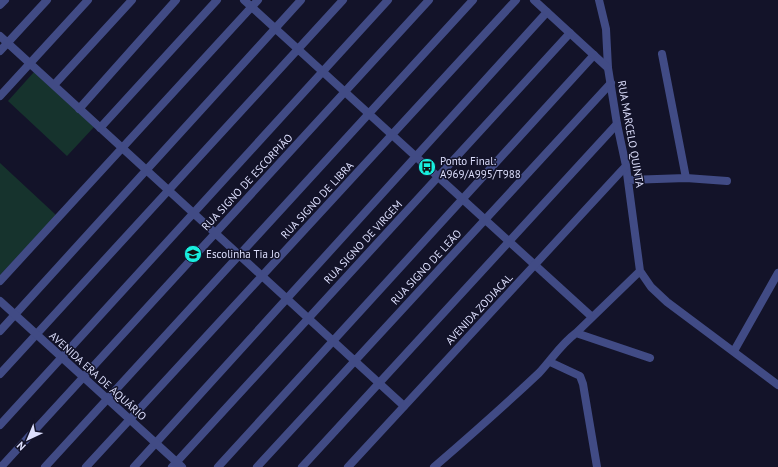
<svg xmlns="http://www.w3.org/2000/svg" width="778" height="467" viewBox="0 0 778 467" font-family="'PT Sans',sans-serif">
<rect width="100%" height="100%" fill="#131329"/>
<path fill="#16332d" d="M34 72 94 127 67 156 8 101Z
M0 163 56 215 0 275Z"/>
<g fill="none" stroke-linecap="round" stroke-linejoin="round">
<path stroke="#414b85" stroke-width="8" d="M244 0 592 317
M599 0 606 29 608 68
M0 5 5 0
M0 36 404 406
M0 51 47 0
M54 85 132 0
M0 96 88 0
M79 109 176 0
M100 128 217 0
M626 166 640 271 651 287 667 302 778 385
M686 178 727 181
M628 180 686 178 662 54
M0 281 258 0
M0 331 301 0
M576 333 650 358
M734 351 778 273
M550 362 580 376 583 384 597 467
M0 374 343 0
M0 425 388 0
M1 467 429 0
M45 467 473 0
M86 467 516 0
M134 467 547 12
M172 467 570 33
M218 467 594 55
M257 467 611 83
M302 467 617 124
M434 467C470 436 505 405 539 373 552 359 561 344 576 333L640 271"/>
<path stroke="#414b85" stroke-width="8" d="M0 301 182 467
M348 467 626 166 617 124 608 68 534 0"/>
</g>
<defs>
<symbol id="bus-disc" viewBox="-11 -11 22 22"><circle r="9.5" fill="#18eede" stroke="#131329"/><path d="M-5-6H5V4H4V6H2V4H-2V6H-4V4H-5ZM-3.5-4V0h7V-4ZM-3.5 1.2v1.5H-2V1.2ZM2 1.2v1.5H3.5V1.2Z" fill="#111"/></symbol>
<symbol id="school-disc" viewBox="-11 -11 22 22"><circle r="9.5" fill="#18eede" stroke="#131329"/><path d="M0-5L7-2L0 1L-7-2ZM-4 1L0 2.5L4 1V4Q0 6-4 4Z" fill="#111"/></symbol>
</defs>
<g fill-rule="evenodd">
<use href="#bus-disc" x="417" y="157" width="20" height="20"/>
<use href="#school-disc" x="183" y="244" width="20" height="20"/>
</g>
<g text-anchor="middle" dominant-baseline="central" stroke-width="3" stroke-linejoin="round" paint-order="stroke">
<g font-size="11" fill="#dddffd" stroke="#131329">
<text transform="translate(631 134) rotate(80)">RUA MARCELO QUINTA</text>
<text transform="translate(247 182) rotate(-47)">RUA SIGNO DE ESCORPIÃO</text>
<text transform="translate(317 200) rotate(-47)">RUA SIGNO DE LIBRA</text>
<text transform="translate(363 242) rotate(-47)">RUA SIGNO DE VIRGEM</text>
<text transform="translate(426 267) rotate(-47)">RUA SIGNO DE LEÃO</text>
<text transform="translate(479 309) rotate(-47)">AVENIDA ZODIACAL</text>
<text transform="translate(98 376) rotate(42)">AVENIDA ERA DE AQUÁRIO</text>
</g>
<g font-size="11" fill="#dddffd" stroke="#131329" text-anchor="start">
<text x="440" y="161">Ponto Final:<tspan x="440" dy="13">A969/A995/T988</tspan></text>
<text x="206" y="254">Escolinha Tia Jo</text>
</g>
</g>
<g transform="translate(28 439) rotate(224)" stroke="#131329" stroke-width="3" paint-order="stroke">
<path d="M0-3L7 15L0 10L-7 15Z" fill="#dddffd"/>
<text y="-6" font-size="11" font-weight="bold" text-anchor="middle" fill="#dddffd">N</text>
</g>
</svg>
